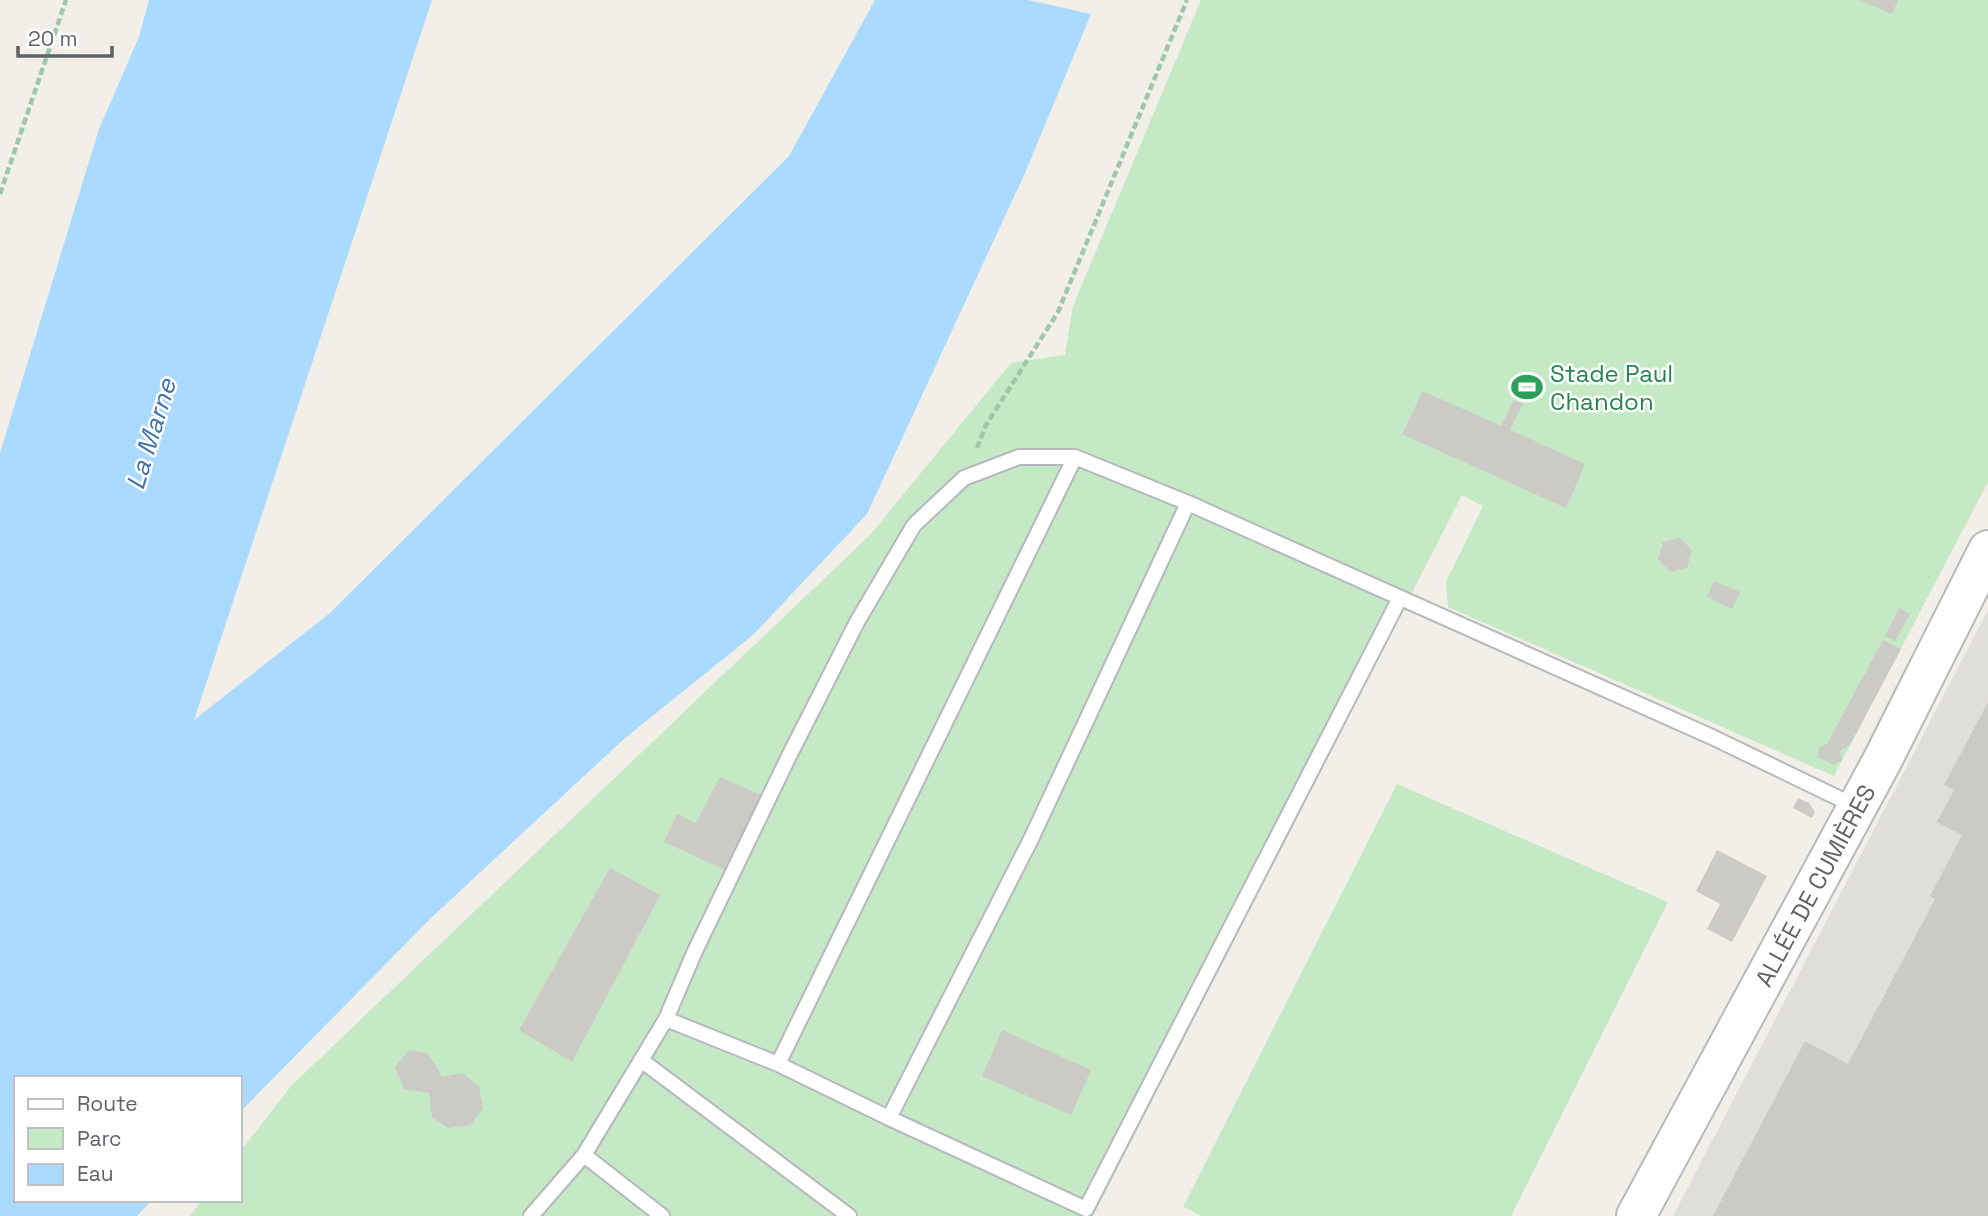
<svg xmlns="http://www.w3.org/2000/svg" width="1988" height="1216" viewBox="0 0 1988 1216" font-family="'Space Grotesk',sans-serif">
<rect width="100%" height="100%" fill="#f1efe8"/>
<path fill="#e0deda" d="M1988 610V1216H1673Z"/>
<path fill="#c5e8c5" d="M1201 0H1988V482L1834 776 1448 607 1446 582 1483 506 1462 495 1093 1216H190L202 1200H240V1152L291 1086 870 535 1011 363 1065 355 1073 306Z
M1397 784 1668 902 1511 1216H1202L1183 1207Z"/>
<path fill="#aadaff" d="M149 0H432L194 720 330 613 789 156 875 0H1028L1091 14 1025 173 867 514 753 635 624 739 431 918 240 1112V1078H16V1200H152L137 1216H0V453L99 129 139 37Z"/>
<path fill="#cccac5" d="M1860 0H1898L1892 14Z
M1423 391 1501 426 1514 400 1523 404 1510 430 1585 464 1566 508 1402 434Z
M1680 538 1692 550 1687 568 1670 572 1658 559 1663 542Z
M1714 581 1740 592 1732 609 1707 597Z
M1899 608 1910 614 1895 641 1885 636Z
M1883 640 1901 649 1850 745 1840 751 1842 760 1834 765 1818 757 1819 747 1827 744Z
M1988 702V1216H1713L1805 1041 1848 1064 1935 899 1930 896 1962 835 1937 822 1954 790 1944 785Z
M720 777 761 795 725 870 664 842 677 814 696 823Z
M1798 798 1809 803 1815 812 1812 818 1793 808Z
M1717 850 1767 876 1732 942 1707 929 1720 904 1696 891Z
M610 868 660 895 572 1062 519 1030Z
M1002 1030 1091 1070 1071 1115 982 1076Z
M409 1050 428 1053 442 1077 462 1073 479 1086 483 1109 470 1125 448 1128 432 1117 429 1093 404 1089 395 1067Z"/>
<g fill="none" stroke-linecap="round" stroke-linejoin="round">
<defs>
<path id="lane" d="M1188 503 1031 839 889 1118 1086 1209 1400 598
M666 1019 778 1064 1075 457
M641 1060 849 1216
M778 1064 889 1118
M584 1155 662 1216
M531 1216 584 1155 666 1019 695 951 789 756 857 622 914 525 964 478 1019 457H1075L1188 503 1712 737 1857 807"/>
<g id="secondary">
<path id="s1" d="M1636 1216 1882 761 1988 550"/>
</g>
</defs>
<use href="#lane" stroke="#b5b8bc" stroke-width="18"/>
<use href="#secondary" stroke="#b6babf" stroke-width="42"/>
<path stroke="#9cc7a9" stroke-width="4.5" stroke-dasharray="7 3.5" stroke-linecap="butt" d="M0 194 66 0
M977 448 986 425 1058 312 1187 0"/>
<use href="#lane" stroke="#fff" stroke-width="14"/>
<use href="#secondary" stroke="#fff" stroke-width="38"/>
</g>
<defs>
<symbol id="stadium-bare" viewBox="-9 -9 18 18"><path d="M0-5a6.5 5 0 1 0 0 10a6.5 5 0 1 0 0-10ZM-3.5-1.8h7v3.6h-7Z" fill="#2e9e5b" stroke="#fff" stroke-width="2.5" paint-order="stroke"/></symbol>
</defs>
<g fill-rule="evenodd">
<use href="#stadium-bare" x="1505" y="365" width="44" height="44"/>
</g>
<g text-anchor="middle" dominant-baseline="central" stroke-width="5" stroke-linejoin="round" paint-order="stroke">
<g font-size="24" fill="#27864d" stroke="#fff" text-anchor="start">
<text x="1550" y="373">Stade Paul<tspan x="1550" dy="28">Chandon</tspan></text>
</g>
<g font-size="24" fill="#5f6368" stroke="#fff">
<text stroke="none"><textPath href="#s1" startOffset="376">ALLÉE DE CUMIÈRES</textPath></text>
</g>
<g font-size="26" font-style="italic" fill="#4174aa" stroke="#fff">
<text transform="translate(151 434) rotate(-73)">La Marne</text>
</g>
</g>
<rect x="14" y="1076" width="228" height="126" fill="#ffffff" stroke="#bfc1c3" stroke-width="2"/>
<rect x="28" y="1099" width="35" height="10" fill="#ffffff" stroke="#bfc1c3" stroke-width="2"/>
<text x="77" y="1111" font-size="21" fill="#5f6368">Route</text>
<rect x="28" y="1128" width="35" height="21" fill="#c5e8c5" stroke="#bfc1c3" stroke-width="2"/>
<text x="77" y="1146" font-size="21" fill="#5f6368">Parc</text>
<rect x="28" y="1164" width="35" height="21" fill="#aadaff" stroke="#bfc1c3" stroke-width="2"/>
<text x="77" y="1181" font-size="21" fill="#5f6368">Eau</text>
<path d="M18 46v10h94v-10" fill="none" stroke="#5f6368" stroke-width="3.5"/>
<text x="28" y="46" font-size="21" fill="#5f6368" stroke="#ffffff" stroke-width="5" paint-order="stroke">20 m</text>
</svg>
